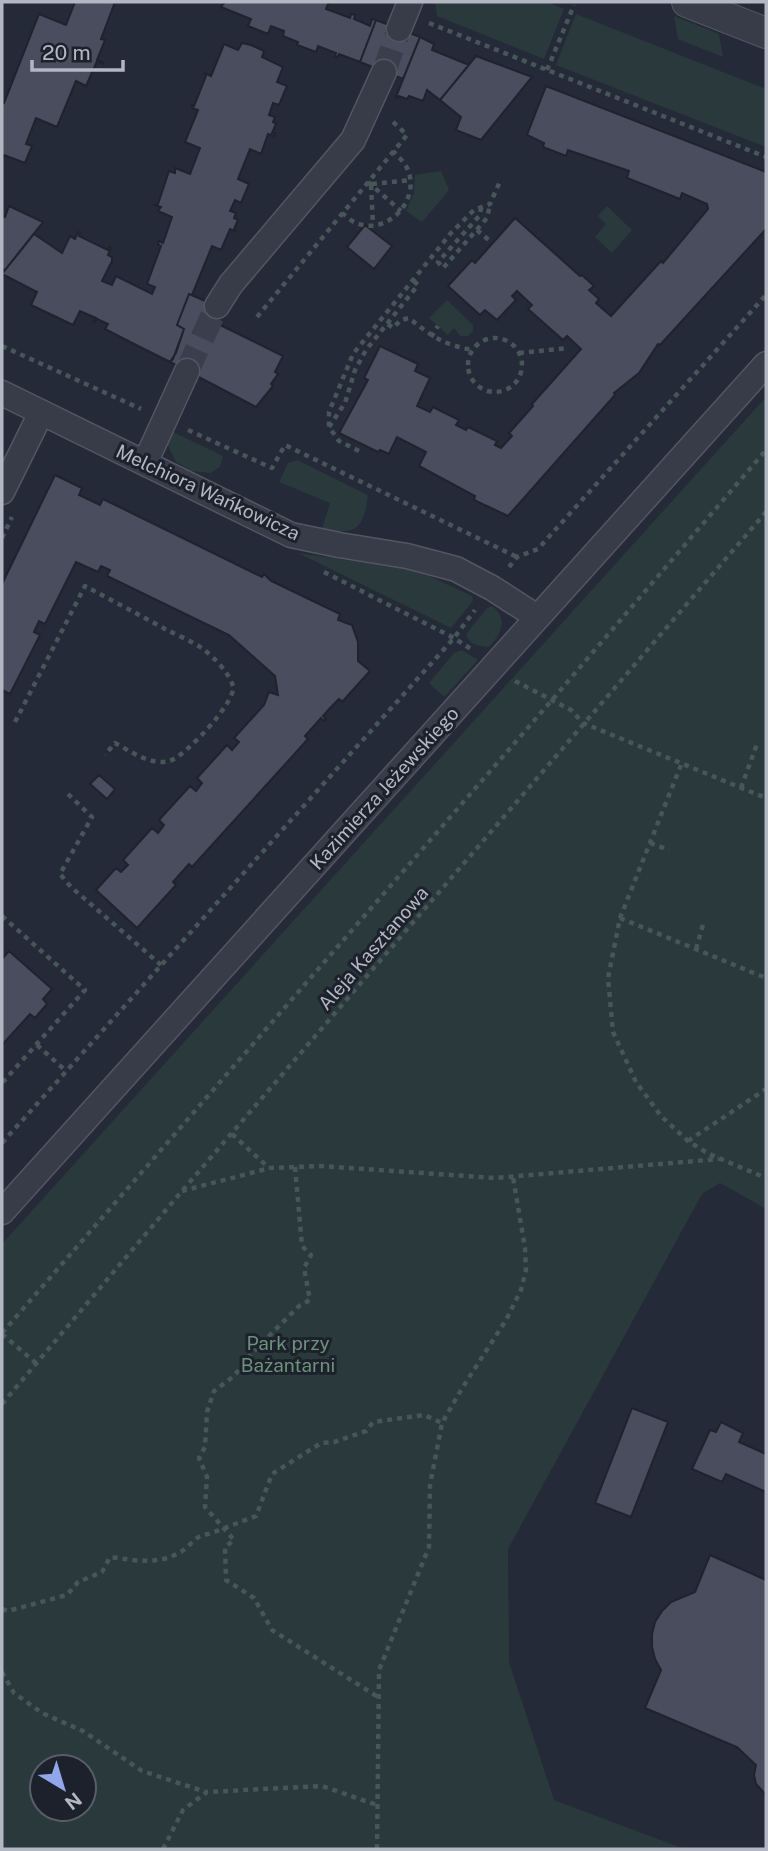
<svg xmlns="http://www.w3.org/2000/svg" width="768" height="1851" viewBox="0 0 768 1851" font-family="'Public Sans',sans-serif">
<rect width="100%" height="100%" fill="#242a37"/>
<path fill="#2a393c" fill-rule="evenodd" d="M435 2H547L564 9 544 59 437 16Z
M576 14 766 89V147L556 65Z
M674 16 719 34 723 57 678 39Z
M441 171 449 190 422 222 406 211 414 193 415 175Z
M607 206 632 230 612 253 595 237 606 224 598 216Z
M447 300 473 325V331L468 336H460L454 328 448 335 429 318Z
M766 397V1209L720 1183 702 1194 508 1549 509 1662 554 1800 682 1848 697 1849H2V1244ZM42 1767H84V1809H42Z
M171 431 223 456 220 467 210 473 192 471 176 462 167 444Z
M297 460 368 495C363 530 357 535 322 529L330 503 279 482 288 463Z
M298 553 402 568 429 576 472 596 473 601 451 628Z
M492 606C509 619 501 634 489 647 478 646 469 645 466 634L487 608Z
M462 650 478 660 446 695 443 696 429 683 454 653Z"/>
<path fill="#494d5d" stroke="#1f232e" stroke-width="2" d="M75 2H115L101 39 105 40 97 60 103 62V64L97 61 86 86 76 81 57 127 36 118 26 144 32 146 25 163 4 155 2 160V102L4 103 39 14 66 25Z
M225 2H329L326 9 350 18 351 14 355 15 354 19 370 26 372 19 376 20 360 62 339 54 338 57 335 56 336 53 318 46 316 52 297 45 298 42 283 36 284 31 271 26 268 34 248 26 251 19 221 7Z
M376 20 420 37 403 79 360 62Z
M420 37 434 44 432 50 469 65 440 100 427 90 423 101 409 96 407 99 399 96 398 98 396 97Z
M242 43 251 45 264 51 262 57 283 67 277 82 287 86 279 105 273 103 269 115 275 117 273 122 276 124 272 133H275L274 136 268 134 261 154 250 149 238 179 249 184 241 203 235 200 230 211 236 213 234 218 238 220 234 229 237 232 230 229 221 250 212 246 192 295 189 294 177 325 184 329 173 359 170 362 132 343 105 329 108 324 97 319 93 323 96 318 80 311 73 325 31 305 37 292 2 274 34 234 62 253 70 236 75 239 78 232 80 233 79 236 108 250 109 247 111 248 108 255 112 257V261L102 281 112 285 116 276 152 294 155 287 147 284 161 246 158 244 159 241 163 243 172 217 158 211 161 207 155 205 158 204 169 171 175 173V168L190 174 200 148 185 142 198 110 192 108V105L194 106 206 76 205 73 211 76 224 44 238 50Z
M476 56 532 77 481 140 456 130 461 117 440 100Z
M546 86 766 172V229L660 345 658 344 639 373 614 393 615 395 508 516 474 500 475 496 419 466 426 452 397 437 389 454 380 450 378 452 339 433 368 380 364 378 380 346 418 364 415 371 430 378 417 406 430 412 433 407 459 420 456 425 466 430 468 427 497 441 495 445 501 448 512 436 509 433 533 406 532 404 581 349 567 336 563 340 528 309 532 305 517 291 512 296 516 300 497 320 485 310 480 315 448 286 472 260 475 263 515 218 580 276 582 275 594 286 589 290 599 299 596 303 611 316 661 261 663 263 708 209 707 204 682 193 680 199 627 178 629 171 568 150 566 156 543 147 544 143 527 135Z
M9 206 43 222 5 270 2 269V216L5 217Z
M365 225 392 246 374 269 347 247Z
M189 294 224 309 216 323 283 356 275 372 278 374 271 384 273 386 256 407 170 362 176 353 184 329 177 325Z
M55 475 82 488 79 495 100 505 103 499 262 577 264 574 271 581 340 614 338 620 352 625 358 642V661L370 671 342 702 339 699 331 707 323 716 326 719 324 721 321 718 305 736 308 739 192 867 189 864 173 882 176 885 137 928 96 890 116 868 121 872 128 865 123 860 152 828 158 833 164 825 159 820 190 786 196 791 202 783 197 778 227 745 232 750 239 742 234 738 264 705 269 692 278 695 275 676 229 635 107 576 110 570 101 566 98 572 76 562 45 624 39 621 34 632 40 635 10 694 2 690V584Z
M99 775 115 789 107 799 90 784Z
M9 951 52 989 43 999 47 1004 35 1018 30 1014 2 1045V959Z
M632 1408 668 1422 631 1517 595 1503Z
M721 1422 743 1433 739 1442 766 1454V1492L726 1474 722 1482 692 1469 710 1430 716 1432Z
M710 1555 766 1580V1795L756 1784 754 1775 756 1765 737 1747 645 1708 661 1670 655 1659 652 1647V1634L655 1622 662 1611 671 1602 695 1592Z"/>
<g fill="none" stroke-linecap="round" stroke-linejoin="round">
<path stroke="#393f4c" stroke-width="24" stroke-dasharray="24 12" stroke-linecap="butt" d="M384 72 399 29
M187 371 217 306"/>
<defs>
<path id="minor" d="M399 29 410 2
M217 306 231 284 353 140 384 72
M2 393 291 535 339 545 407 556 456 569 492 588 537 617
M145 463 187 371
M2 492 41 413
M2 1212 766 364"/>
<path id="tertiary" d="M687 2 766 33"/>
</defs>
<use href="#minor" stroke="#535762" stroke-width="27"/>
<use href="#tertiary" stroke="#535762" stroke-width="32"/>
<path stroke="#485559" stroke-width="4.5" stroke-dasharray="5 5" stroke-linecap="butt" d="M429 23 766 157
M547 70 574 5
M368 182 401 211
M372 184 411 180
M371 185 373 225
M481 207 480 215 438 262 443 268 487 218 490 205
M342 213C346 216 351 221 356 223 388 236 422 199 407 168 404 162 398 156 393 151
M477 230 492 243
M257 317 407 135 390 119
M388 324 393 328 401 320 409 318C431 336 444 345 473 350
M431 337 438 326
M468 365a27 27 0 1 1 54 0a27 27 0 1 1-54 0Z
M2 346 141 409
M519 353 568 348
M329 427 345 403 355 370 366 350 418 285 414 281
M188 430 272 468 285 445 517 557
M359 451 339 441 329 427V412L353 354 451 233 474 210 490 204 501 179
M2 538 12 517
M509 567 517 557 538 549 766 295
M324 572 454 638 474 651
M515 681 571 710 583 723 766 798
M15 722 85 586C111 600 138 614 165 629 177 635 192 641 203 649 214 657 229 673 233 686 237 701 184 758 169 761 151 766 130 751 115 743L105 755
M681 765 620 918 608 978 613 1032 636 1082 661 1116 688 1141 709 1154 766 1178
M741 788 757 744
M68 794 92 817 60 874 71 887 161 965
M650 843 669 850
M2 916 85 990 2 1083
M620 918 766 978
M696 949 704 921
M37 1045 66 1071
M232 1134 269 1168
M688 1141 766 1089
M2 1143 454 638 475 610
M295 1167 302 1246 311 1255 304 1268 310 1300 299 1306 254 1351 234 1376 214 1391 207 1412 205 1447 199 1458 207 1477 205 1507 234 1540 225 1547 226 1580 254 1598 272 1630 378 1697
M182 1191 270 1168 320 1166 495 1178 719 1159
M2 1333 552 700 766 450
M2 1334 37 1364
M2 1404 182 1191 766 512
M2 1609 8 1611 67 1595 78 1582 102 1572 110 1557C134 1560 155 1565 177 1554 189 1549 195 1534 209 1534L256 1516 272 1474 321 1443 334 1442 366 1431 373 1422 424 1415 442 1423
M2 1672 14 1693 42 1713 83 1731 142 1771 206 1792
M163 1849 183 1810 207 1792 322 1786 377 1805
M377 1849 379 1670 429 1547 430 1485 442 1423 461 1390 506 1320 521 1290 526 1270 525 1248 513 1177"/>
<use href="#minor" stroke="#383c48" stroke-width="24"/>
<use href="#tertiary" stroke="#383c48" stroke-width="30"/>
</g>
<g text-anchor="middle" dominant-baseline="central" stroke-width="6" stroke-linejoin="round" paint-order="stroke">
<g font-size="19" fill="#b3b7c4" stroke="#1d212c">
<text transform="translate(208 492) rotate(25)">Melchiora Wańkowicza</text>
<text transform="translate(384 788) rotate(-48)">Kazimierza Jeżewskiego</text>
<text transform="translate(373 948) rotate(-49)">Aleja Kasztanowa</text>
</g>
<g font-size="19" fill="#6d927a" stroke="#1d212c">
<text x="288" y="1343">Park przy<tspan x="288" dy="22">Bażantarni</tspan></text>
</g>
</g>
<rect width="768" height="1851" fill="none" stroke="#b3b7c4" stroke-width="7"/>
<g transform="translate(63 1788) rotate(142)"><circle r="33" fill="#1d212c" stroke="#595d69" stroke-width="2"/>
<path d="M0-5L12 26L0 18L-12 26Z" fill="#91a7ea"/>
<text y="-10" font-size="19" font-weight="bold" text-anchor="middle" fill="#b3b7c4">N</text>
</g>
<path d="M32 60v10h91v-10" fill="none" stroke="#b3b7c4" stroke-width="3.5"/>
<text x="42" y="60" font-size="21" fill="#b3b7c4" stroke="#1d212c" stroke-width="5" paint-order="stroke">20 m</text>
</svg>
